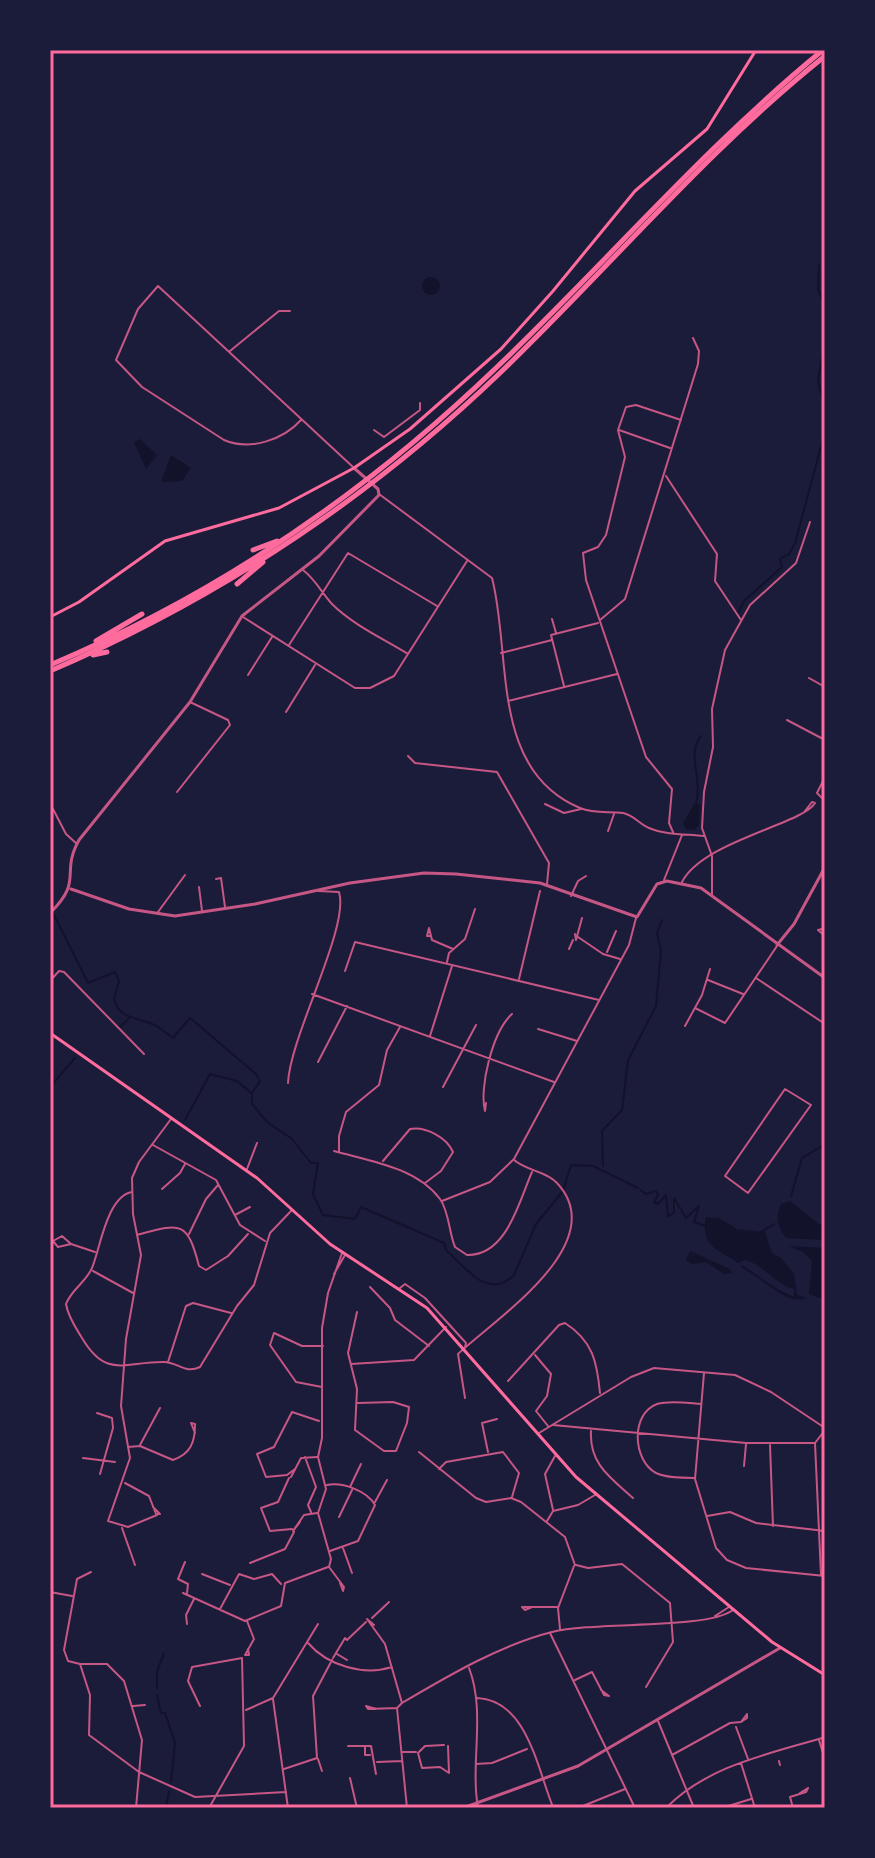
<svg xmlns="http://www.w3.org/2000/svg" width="875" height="1858" viewBox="0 0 875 1858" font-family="'Varela Round',sans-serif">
<rect width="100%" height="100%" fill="#1b1b3a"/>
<path fill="#12122b" d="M422 286a9 9 0 1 1 18 0a9 9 0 1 1-18 0Z
M140 439 157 455 146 469 134 442Z
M171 455 191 468 182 481 161 482Z
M695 803 700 805 699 825 694 830H687L683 823Z
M790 1201 819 1224 825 1225V1240L786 1238C778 1227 775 1217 781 1204Z
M706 1217 719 1218 737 1229 765 1232 772 1253 782 1259 794 1274 797 1295 807 1298C797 1302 782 1298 779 1290L794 1297V1289C774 1284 763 1264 745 1260L738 1263C718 1249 700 1247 706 1217Z
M789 1246 825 1248V1300L809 1294 812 1261 803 1252Z
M690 1251 730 1269 732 1273 724 1274 706 1262 692 1264 686 1260Z"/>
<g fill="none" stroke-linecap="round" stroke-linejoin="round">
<path stroke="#12122b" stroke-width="2" d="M819 265 818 289 825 306
M825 339 818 381 825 408
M738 613 744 601 782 567 780 559 789 554 795 543 825 432
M696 802C703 780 686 754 701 736
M54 915 88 983 115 972 119 981 114 999C120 1022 141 1016 158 1027 163 1030 168 1035 173 1038L190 1018 256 1074 260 1081 252 1093V1104L267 1122 292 1139 311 1163H318L313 1194 323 1215 355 1219 361 1207 444 1243 446 1250C465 1267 488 1301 514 1275L536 1224 563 1191 571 1165 593 1166 638 1188
M120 1027 130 1017
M50 1087 75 1058
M185 1120 210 1074 237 1081 251 1093
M603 1166 602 1131 622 1110 628 1060 656 1006 661 951 657 933 662 920
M641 1190 646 1194 656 1191 658 1195 654 1202 658 1204 666 1195 668 1217 674 1212V1198L686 1218 699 1206 694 1222 706 1226
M791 1196 802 1158 825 1144
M761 1232 774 1224
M742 1266 780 1292
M157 1688V1672L164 1653
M157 1695 161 1713H165L175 1743 171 1782
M166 1808 169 1791"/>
<path stroke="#c65784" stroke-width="2" d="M230 351 279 311H290
M301 420C283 440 250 451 224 440L142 387 116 360 138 309 158 286 353 467
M374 430 384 437 420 410V403
M619 430 670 448
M666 476 717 554 715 581 741 620
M379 494 492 578C512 654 489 770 580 808 595 814 608 811 623 813 634 815 639 824 649 828 665 835 686 834 704 836
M303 570C316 580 321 592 332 604 353 625 384 639 408 654
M243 617 355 688H370L394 676 467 561
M552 619 556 633
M600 620 625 599 698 364 699 351 693 338
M289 645 348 553 437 606
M501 653 552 640
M248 675 272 637
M809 678 825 687
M564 686 551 635 598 623
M508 701 617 674
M286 712 315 665
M787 720 825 740
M408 756 415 763 497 772 549 863 547 884
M825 777 817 793 825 801
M177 792 230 725 228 720 190 702
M545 804 564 813 581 809
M53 809 66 834 77 844
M608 831 614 814
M673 832 669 823 672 789 646 757 586 580 583 553 598 547 606 535 625 457 618 430 626 407 636 405 681 420
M216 879 221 878 225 907
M664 880 682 835
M682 882C703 841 803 824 815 803L812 802 805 811
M199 887 202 911
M712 895V856L702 828 704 792 713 747 712 709 725 650 750 605 796 563 810 522
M571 896 578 881 586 876
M158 912 185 875
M575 934 576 940 582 918
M825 934 822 929 818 930 825 936
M430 936H427L429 928 432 940 453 949
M578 937 603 954 620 959
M569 949 573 940
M607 952 616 931
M447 962 449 953 465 939 475 909
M345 971 355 942 599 1000
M756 978 825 1024
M519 979 540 891
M708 980 743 994
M50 981 59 971 64 972 144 1054
M312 994 554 1082
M695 1008 725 1023 777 946
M685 1026 702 995 710 969
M538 1029 577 1041
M430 1036 452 966
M318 1062 347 1006
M288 1083C290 1036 350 927 339 892L318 891
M443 1087 476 1025
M785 1089 811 1105 748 1193 725 1176Z
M486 1103 485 1111C479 1089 492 1032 512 1014
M153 1145 216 1180 240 1225 265 1241
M334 1151C369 1161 416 1167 440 1199 449 1211 449 1233 455 1247L467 1255C507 1256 519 1201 532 1172
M339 1152V1136L346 1112 379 1085 387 1050 400 1027
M383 1161 410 1129C426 1126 447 1138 453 1152L441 1171 425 1183
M247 1169 257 1143
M162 1189 180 1173 185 1164
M132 1192C107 1196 100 1249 92 1268 86 1282 71 1290 66 1304 68 1317 76 1328 82 1338 107 1380 125 1361 165 1362 179 1363 185 1374 200 1367L237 1306 254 1285 270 1233 291 1211
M442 1201 490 1182 514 1159 629 945 636 918
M235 1215 250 1207
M189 1234 206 1199 218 1185
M137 1235C181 1223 187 1220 199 1266L206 1270 228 1256 248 1234
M71 1244 58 1247 53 1241 62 1236 71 1244 95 1252
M93 1271 133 1293
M334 1274 345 1255
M370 1287 390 1308 395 1320 429 1346
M400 1288 405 1284 425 1298 466 1343 465 1347
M357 1312 348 1353 357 1389 355 1430 384 1451H396L407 1423 409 1407 393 1402 358 1403
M535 1355 551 1374 547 1396 536 1411 548 1426
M168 1362 186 1306 193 1303 231 1313
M351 1364 414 1360 446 1327
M704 1373 695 1479 716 1548 727 1560 746 1568 825 1576
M508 1381 559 1325 565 1323C593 1341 597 1362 600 1393
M322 1387 296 1382 270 1345 274 1333 302 1346H323
M465 1398 458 1354C495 1319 613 1243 557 1183 546 1171 527 1171 514 1160
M97 1413 112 1418 113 1428 100 1474
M553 1425 746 1443H815
M591 1431C589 1464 611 1478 633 1498
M539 1433 631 1377 654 1368 735 1375 771 1392 825 1428
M140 1445 160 1408
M770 1445 773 1526
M128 1447 140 1446 173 1460C190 1454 195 1443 195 1425V1424L191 1423 195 1433
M419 1452 476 1498 486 1502 511 1498 521 1502 565 1537 575 1565
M488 1452 482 1423 497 1419
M305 1457 316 1487 308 1505 311 1512
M83 1458 115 1462
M744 1466 746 1444
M439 1469 446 1462 503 1452 519 1473 512 1497
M287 1475 266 1477 257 1454 274 1447 292 1412 319 1421
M287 1475 295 1469
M291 1477 301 1458 317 1457
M289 1478 278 1502 261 1508 270 1531 292 1529
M694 1478C682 1478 667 1478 656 1473 633 1461 630 1414 657 1404 670 1400 688 1403 701 1404
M125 1483 149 1496 156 1514H160L153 1507
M327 1485C343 1482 367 1491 375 1505L358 1541 330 1551
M350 1487 361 1464
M375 1502 387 1480
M553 1510 545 1474 555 1456
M157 1515 128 1527 108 1521 130 1458 121 1406 126 1339 141 1255 133 1214 132 1178 139 1162 171 1119
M707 1516 730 1512 756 1523 825 1531
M339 1517 352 1490
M547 1521 553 1511 578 1505 595 1495
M300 1522 293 1531 304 1515 317 1513
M122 1528 135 1565
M343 1548 352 1573
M185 1562 178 1579 188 1584 187 1593
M250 1563 285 1549 294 1532
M576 1565 588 1568 622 1564 670 1603 673 1642 646 1687
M91 1572 77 1579 64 1650 68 1661 80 1664 90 1695 89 1735 139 1772 195 1797 286 1792
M202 1574 230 1585
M821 1575 815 1443 825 1430
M340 1583 343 1591 344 1587 329 1567 331 1559 318 1513 326 1489 318 1457 322 1438V1328L328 1293 342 1253
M50 1592 72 1596
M190 1596 183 1593 245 1621 281 1606 285 1583 328 1567
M532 1607H522L525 1610 532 1607H557
M220 1609 239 1574 254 1579 272 1574 281 1584
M715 1616 729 1607
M372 1618 389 1602
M247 1621 254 1639 245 1655H249L248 1649
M187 1624 186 1615 194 1599
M374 1625 367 1619 385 1644 402 1703 397 1708 407 1808
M560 1629 558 1608 574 1566
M550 1633 635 1808
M308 1643C328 1666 364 1676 392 1667
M337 1654 347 1660
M333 1658 345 1638 347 1640 366 1622
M81 1664H107L124 1681 142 1740 136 1808
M469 1668C486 1712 470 1762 478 1808
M575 1680 592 1672 604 1695 609 1696 601 1690
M477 1698C527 1700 537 1768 553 1807
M273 1699 288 1808
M402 1703C448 1676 500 1645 552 1632 595 1621 706 1630 733 1610
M133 1706 145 1705
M200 1706 188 1681 192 1667 242 1658 244 1746 209 1808
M376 1709 366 1706 368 1709 397 1708
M246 1710 273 1698 318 1624
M658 1721 694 1808
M736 1727 748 1759
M819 1740 825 1760
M444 1745 425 1746 418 1753 422 1768 440 1767 449 1773 448 1746
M348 1746H371L376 1774
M365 1746V1755H370
M403 1752H416
M672 1755 730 1723 741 1722 747 1714V1718L741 1722
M318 1759 322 1771
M779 1761 780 1765
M377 1762 402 1761
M741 1763 755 1808
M476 1764 492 1763 527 1749
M284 1769 317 1758 313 1696 332 1660
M350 1778 357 1808
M578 1808 625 1789
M666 1808C708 1765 770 1754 825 1737
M722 1808 751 1799
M793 1808 790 1797 806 1792 808 1788 800 1793"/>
<path stroke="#c65784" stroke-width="3" d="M71 889 129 909 175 916 255 904 350 883 424 873 456 874 540 883 637 917 657 884 667 881 701 888 825 978
M50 913C84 880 60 874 79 840L190 702 242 616 319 556 379 495 378 489 354 468
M777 945 794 924 825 867
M463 1808 578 1766 780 1648"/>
<path stroke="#ff6b9d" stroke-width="3" d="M50 617 79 602 165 541 279 508 354 468 410 429 501 349 553 291 635 191 707 129 756 50
M50 1033 257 1178 330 1244 427 1308 576 1477 772 1642 825 1675"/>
<path stroke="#ff6b9d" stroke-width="5" d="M253 550 277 541
M237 584 263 562
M96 641 142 614
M93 655 107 652
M50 665C217 595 367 492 497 367 608 261 702 149 823 50
M50 671C217 599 370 498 501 372 610 267 706 151 825 56"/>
</g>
<rect width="875" height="1858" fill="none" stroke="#1b1b3a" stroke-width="104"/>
<rect x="52" y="52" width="771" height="1754" fill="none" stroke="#ff6b9d" stroke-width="3"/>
</svg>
